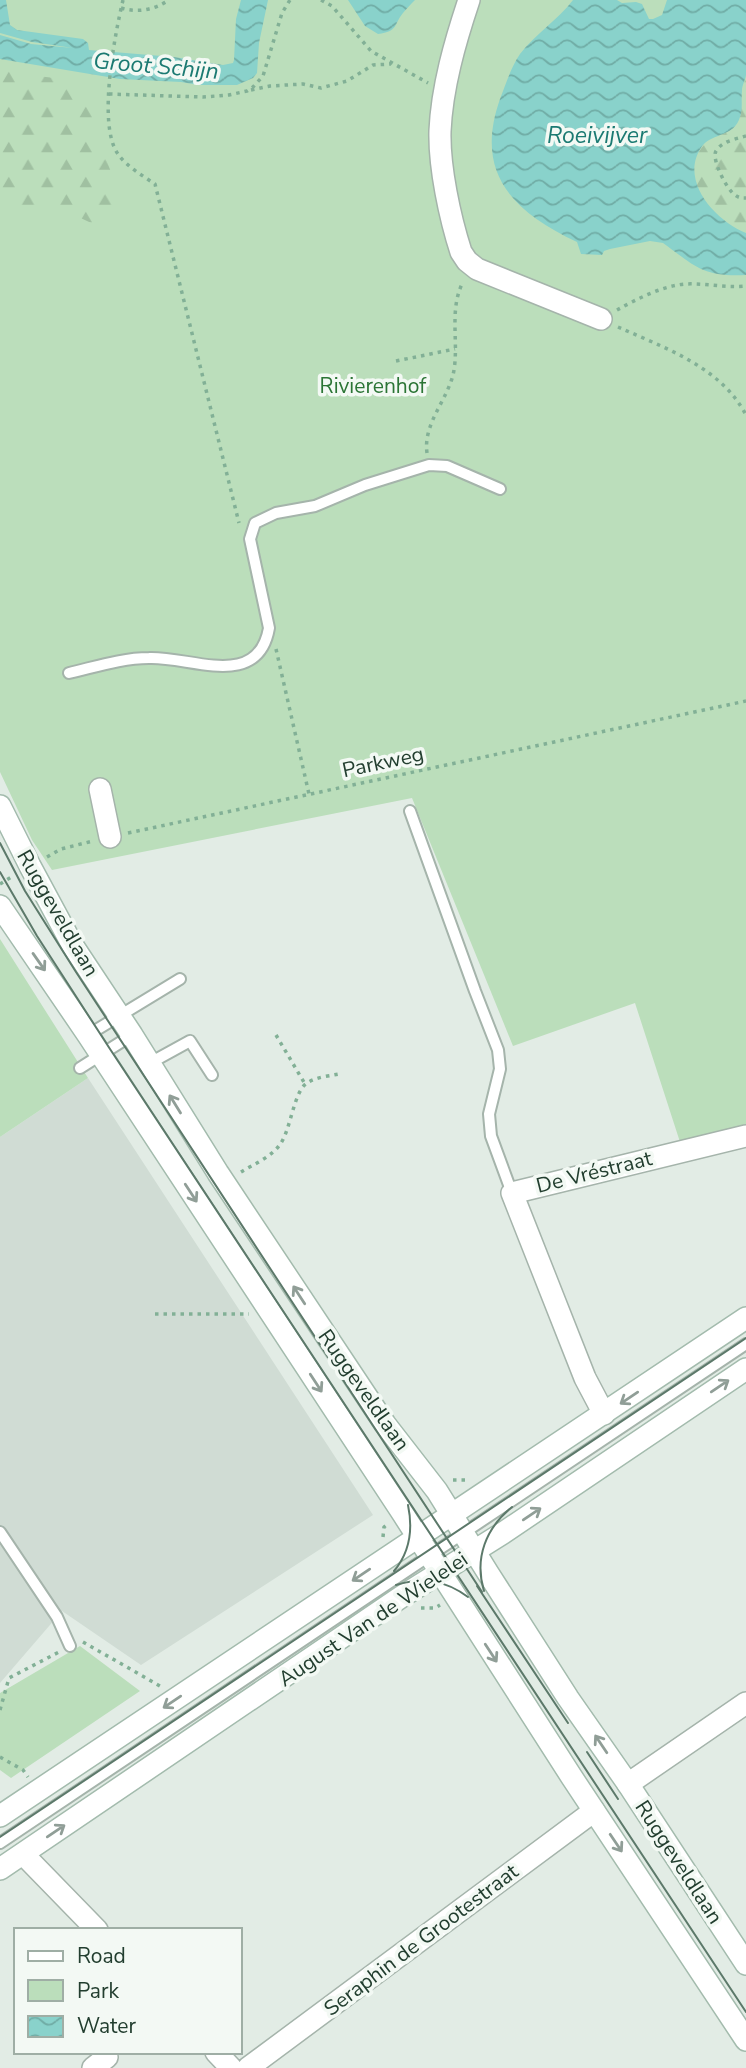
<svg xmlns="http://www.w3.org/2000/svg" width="746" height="2068" viewBox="0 0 746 2068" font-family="'Nunito Sans',sans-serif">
<defs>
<pattern id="forest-firs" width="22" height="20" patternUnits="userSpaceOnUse" patternTransform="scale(1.75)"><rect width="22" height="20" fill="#bbdebb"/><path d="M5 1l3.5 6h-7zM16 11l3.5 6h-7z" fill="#a0c0a1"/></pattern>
<pattern id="water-waves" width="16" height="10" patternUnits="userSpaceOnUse" patternTransform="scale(1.75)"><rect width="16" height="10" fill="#89d2cb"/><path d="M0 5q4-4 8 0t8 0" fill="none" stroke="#70aca5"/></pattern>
</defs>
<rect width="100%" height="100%" fill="#e2ece5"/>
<path fill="#d0dcd4" d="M88 1078 373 1515 141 1665 62 1611 0 1683V1137Z"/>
<path fill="#bbdebb" d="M0 0H746V1128L680 1142 635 1003 513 1046 412 798 52 870 32 840 0 772Z
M0 939 88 1078 0 1137Z
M80 1646 140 1691 11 1778 0 1770V1693Z"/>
<path fill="url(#forest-firs)" d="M0 69 21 74 71 80 90 95 97 135 125 209 102 228 72 214 45 207H0Z
M746 79V233C716 220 675 178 704 145 711 136 728 135 736 126 746 112 737 93 746 79Z"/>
<path fill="url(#water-waves)" d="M0 0H6L10 25 17 30 83 39 88 43 89 50 174 57 223 65 233 63 234 60 236 19 241 0H268L259 43 257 73 253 78 237 85H199L181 82 120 79 0 59V35L31 44 73 48 32 42 0 33Z
M348 0H415C411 4 407 8 403 13 393 25 399 31 378 34L365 26Z
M573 0H617L622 3 636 2 642 4 649 19H653L662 15 667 0H746C746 25 746 51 746 75 745 81 742 85 742 91 741 100 743 108 740 117 734 137 713 133 703 145 677 179 715 221 746 233V275C703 277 696 267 663 243L650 241 610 249 604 251 602 255 581 254 577 242C512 211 474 173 500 99 506 84 511 67 520 54 535 34 558 20 573 0Z"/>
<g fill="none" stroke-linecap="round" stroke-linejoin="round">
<defs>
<path id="lane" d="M69 673C95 667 122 658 149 658 190 656 258 691 269 628L250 539 255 523 276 513 315 506 365 485 429 465 447 466 500 489
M410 811 475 991 498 1050 500 1069 489 1114 491 1136 512 1193
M88 1035 180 979
M150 1063 190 1041 212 1075
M80 1068 132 1035
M0 1532 57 1617 70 1646
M0 1843 746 1344"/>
<path id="street" d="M469 0C455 42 442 87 440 131 439 167 450 218 461 252L467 261 477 269 601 319
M100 789 110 837
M604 1414 585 1378 512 1193 746 1136
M628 1784 746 1703
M23 1854 97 1930
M216 2052 231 2068
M93 2068 107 2057
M248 2068 594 1811"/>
<path id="secondary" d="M0 806 30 866 73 946 132 1035 218 1173 385 1424 437 1491 488 1573 568 1698 628 1784 746 1964
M0 906 88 1035 403 1514 571 1776 746 2040
M0 1816 746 1318
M0 1869 401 1597 503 1533 746 1369"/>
</defs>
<use href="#lane" stroke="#a5b4ab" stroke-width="14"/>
<use href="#street" stroke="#a5b4ab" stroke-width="24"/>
<use href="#secondary" stroke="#a3bbad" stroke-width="24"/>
<path stroke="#82b096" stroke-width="3.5" stroke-dasharray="3.5 5" stroke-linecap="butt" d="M123 0C115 34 97 125 118 154 126 166 143 176 155 184L239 523
M321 0 332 6 371 51 428 83
M121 8C138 13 154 10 169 0
M251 90 270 86 303 84 321 88 347 81 373 65 391 64
M109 94 203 97 229 95 247 91 253 87 263 76 282 13 290 0
M746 136C736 139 722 141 716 151 711 159 727 190 735 195 739 198 741 198 746 198
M617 310C637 299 662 286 685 284 705 283 725 288 746 286
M618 327C665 348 721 367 746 415
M396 361 455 349
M427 453C423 424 446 402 453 375 460 345 448 311 463 282
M276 649 309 794
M128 833 746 701
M47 857 61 849 93 841
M0 884 13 876
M276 1035 305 1084
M241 1172C254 1164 272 1157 281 1143 291 1128 294 1091 307 1083 316 1077 329 1076 339 1074
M155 1314H249
M453 1480H470
M383 1537 384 1527 389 1523
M421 1608H435L440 1605
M83 1642 160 1686
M0 1710 9 1678 59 1652
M0 1757 23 1770 28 1777"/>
<use href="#lane" stroke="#fff" stroke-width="10"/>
<use href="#street" stroke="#fff" stroke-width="21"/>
<use href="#secondary" stroke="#fff" stroke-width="21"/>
<path stroke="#5c796a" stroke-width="2" d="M0 843 25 891 76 972 482 1592
M0 872 37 936 110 1049 746 2012
M394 1571C410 1552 413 1529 408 1505
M396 1585C423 1577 445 1580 468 1597
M477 1586 568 1723
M484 1591C474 1558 486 1528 512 1507
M587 1752 618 1799
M0 1837 746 1338"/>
</g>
<defs><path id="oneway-shaft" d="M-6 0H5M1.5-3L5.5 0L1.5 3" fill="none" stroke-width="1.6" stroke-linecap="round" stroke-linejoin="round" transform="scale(1.75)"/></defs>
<g stroke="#909e97">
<use href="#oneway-shaft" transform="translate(39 962) rotate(55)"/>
<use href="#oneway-shaft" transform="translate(175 1104) rotate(-122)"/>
<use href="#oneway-shaft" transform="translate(191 1193) rotate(57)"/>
<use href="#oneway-shaft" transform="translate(299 1295) rotate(-123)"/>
<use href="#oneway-shaft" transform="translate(316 1383) rotate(57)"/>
<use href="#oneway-shaft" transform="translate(720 1386) rotate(-34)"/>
<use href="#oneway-shaft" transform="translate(629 1398) rotate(146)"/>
<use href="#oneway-shaft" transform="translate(532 1514) rotate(-34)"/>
<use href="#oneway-shaft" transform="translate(361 1575) rotate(146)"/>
<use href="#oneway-shaft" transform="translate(491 1653) rotate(57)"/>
<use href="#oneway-shaft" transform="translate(172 1702) rotate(146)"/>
<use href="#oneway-shaft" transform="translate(601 1744) rotate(-124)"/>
<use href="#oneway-shaft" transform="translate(56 1831) rotate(-34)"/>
<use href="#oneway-shaft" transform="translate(616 1843) rotate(56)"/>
</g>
<g text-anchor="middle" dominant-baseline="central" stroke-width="7" stroke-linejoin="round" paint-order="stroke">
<g font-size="21" fill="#2b7535" stroke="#f3f9f4">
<text x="373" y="386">Rivierenhof</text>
</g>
<g font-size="21" fill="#223e2f" stroke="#f3f9f4">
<text transform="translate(383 762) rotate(-12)">Parkweg</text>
<text transform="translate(58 913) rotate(60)">Ruggeveldlaan</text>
<text transform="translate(594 1172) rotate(-14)">De Vréstraat</text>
<text transform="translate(364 1390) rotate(55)">Ruggeveldlaan</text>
<text transform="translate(373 1619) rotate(-34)">August Van de Wielelei</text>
<text transform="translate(679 1862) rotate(57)">Ruggeveldlaan</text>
<text transform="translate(421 1940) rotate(-37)">Seraphin de Grootestraat</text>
</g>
<g font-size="23" font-style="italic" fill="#1b7a72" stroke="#f3f9f4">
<text transform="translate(156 66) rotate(5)">Groot Schijn</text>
<text x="597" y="135">Roeivijver</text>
</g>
</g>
<rect x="14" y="1928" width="228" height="126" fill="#f3f9f4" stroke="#9faea5" stroke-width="2"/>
<rect x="28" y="1951" width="35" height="10" fill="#ffffff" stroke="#9faea5" stroke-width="2"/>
<text x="77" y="1963" font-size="21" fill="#223e2f">Road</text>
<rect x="28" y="1980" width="35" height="21" fill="#bbdebb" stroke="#9faea5" stroke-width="2"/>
<text x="77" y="1998" font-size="21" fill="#223e2f">Park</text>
<rect x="28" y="2016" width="35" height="21" fill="url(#water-waves)" stroke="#9faea5" stroke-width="2"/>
<text x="77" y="2033" font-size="21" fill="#223e2f">Water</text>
</svg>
